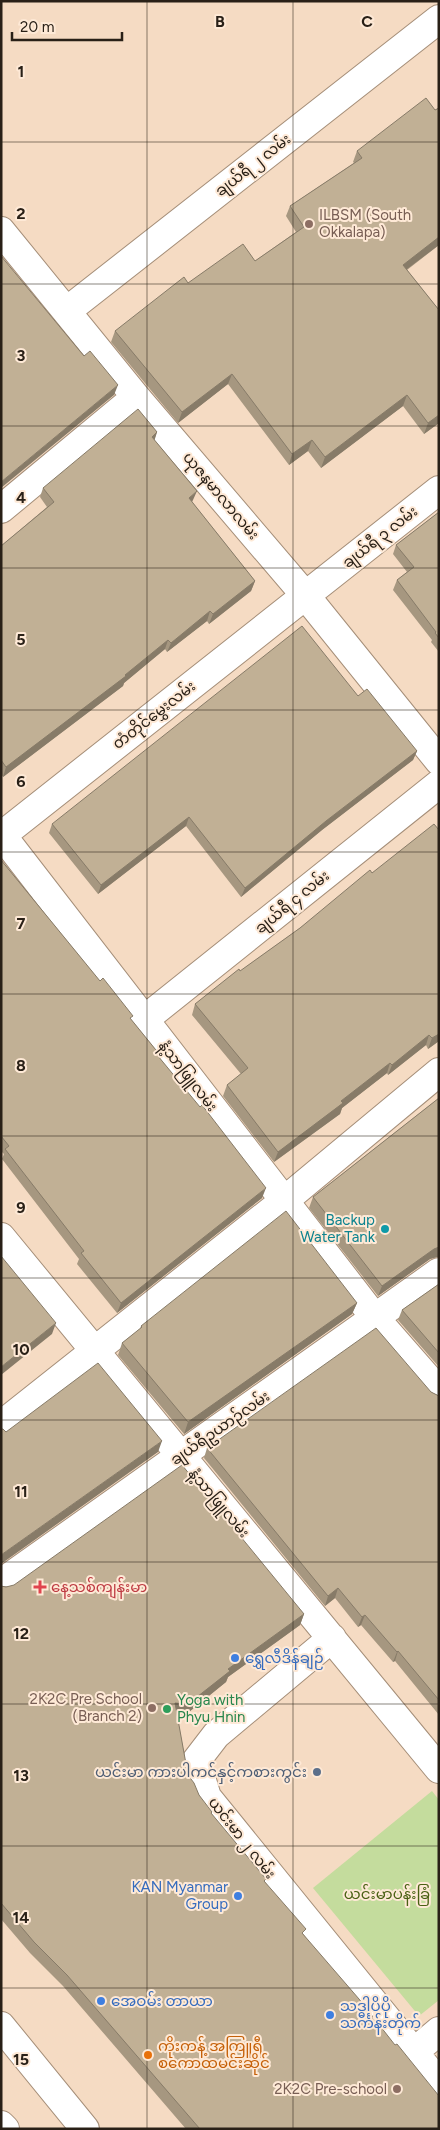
<svg xmlns="http://www.w3.org/2000/svg" width="440" height="2130" viewBox="0 0 440 2130" font-family="Figtree,'Noto Sans Myanmar',sans-serif">
<rect width="100%" height="100%" fill="#f5dbc3"/>
<path fill="#c4dc9d" d="M432 1791 439 1800V2000L419 2016 313 1888Z"/>
<g fill="none" stroke-linecap="round" stroke-linejoin="round">
<defs>
<path id="minor" d="M1 231 136 397 305 595 439 761
M68 310 439 19
M1 509 136 397
M1 834 375 1318 439 1391
M1 836 439 490
M145 1019 439 784
M1 1237 439 1769
M1 1425 285 1200 439 1072
M1 1583 439 1272
M332 1638 216 1735 196 1761 207 1797 439 2083
M414 2052 439 2031"/>
<path id="major" d="M1 2026 85 2129
M1 2125 5 2129"/>
</defs>
<use href="#minor" stroke="#a58e78" stroke-width="30"/>
<use href="#major" stroke="#a58e78" stroke-width="30"/>
<use href="#minor" stroke="#fff" stroke-width="28"/>
<use href="#major" stroke="#fff" stroke-width="28"/>
</g>
<path fill="#a69780" d="M439 108V245L407 270 439 310V423L424 434 403 406 321 468 308 451 289 465 228 384 178 423 111 342 115 331 188 283 255 261 296 232 286 216 290 206 354 163 353 162 357 151Z
M157 432 154 440 193 500 192 502 255 581 251 591 209 624 207 621 167 652 165 649 124 683 123 686 3 777 1 774V546L47 507 40 497 43 488Z
M439 512V652L431 642 432 640 393 590 397 580 407 572 393 554 396 545Z
M358 696 417 751 413 760 322 830 241 897 186 826 98 894 49 833 52 824Z
M439 830V1041L428 1049 426 1045 388 1075 387 1073 342 1108 340 1114 274 1162 223 1096 227 1085 241 1074 192 1015 195 1004 300 928 372 873Z
M1 860 160 1055 159 1057 262 1198 117 1313 77 1264 79 1259 2 1159 4 1154 1 1151Z
M439 1098V1257H437L430 1259 378 1296 309 1208 313 1197Z
M439 1284V1367L398 1320 402 1310Z
M357 1303 352 1314 184 1434 118 1355 122 1343 140 1329 141 1326Z
M431 1392 439 1396V1715L395 1661 393 1662 361 1625 358 1627 335 1598 325 1606 204 1458 207 1448Z
M1 1586 304 1614 300 1625 228 1677 226 1682 184 1716 177 1715 188 1775 199 1795 211 1814 265 1882 304 1935 439 2129H186L63 1986 30 1953 1 1919Z"/>
<path fill="#877b68" d="M439 237V245L399 275 403 265Z
M232 374 228 384 178 423 182 412Z
M118 385 114 395 1 488V482Z
M407 395 403 406 321 468 325 457Z
M439 415V423L424 434 428 423Z
M157 432 154 442 152 437Z
M312 440 308 451 289 465 292 454Z
M197 491 193 500 185 507 189 498Z
M255 581 251 591 209 624 213 614Z
M210 611 207 621 167 652 171 643Z
M168 640 165 649 124 683 123 686 3 777 6 767 125 675Z
M417 751 413 760 322 830 241 897 245 888 326 821Z
M189 817 186 826 98 894 101 885Z
M439 1034V1041L428 1049 432 1038Z
M429 1035 426 1045 388 1075 392 1065Z
M390 1063 387 1073 342 1108 340 1114 274 1162 278 1152 341 1101Z
M266 1188 262 1198 117 1313 121 1303Z
M439 1247V1257H437L430 1259 378 1296 382 1286 434 1249Z
M357 1303 352 1314 184 1434 188 1422Z
M56 1323 52 1334 1 1375V1367Z
M162 1441 158 1452 1 1564V1555Z
M338 1588 335 1598 325 1606 328 1596Z
M304 1614 300 1625 228 1677 226 1682 184 1716 171 1714 175 1703 228 1669Z
M365 1615 361 1625 358 1627 362 1617Z
M398 1651 395 1661 393 1662 397 1652Z"/>
<path fill="#c1b095" stroke="#877b68" d="M426 98 435 110 439 108V237L403 265 439 310V415L428 423 407 395 325 457 312 440 292 454 232 374 182 412 115 331 184 277 188 283 243 244 255 261 304 227 290 206 362 158 357 151Z
M1 256 84 356 90 351 118 385 1 482Z
M138 409 157 432 152 437 197 491 189 498 255 581 213 614 210 611 171 643 168 640 125 675 126 676 6 767 1 760V546L54 502 43 488Z
M439 512V638L435 633 436 632 397 580 414 567 396 545Z
M302 626 358 696 367 689 417 751 326 821 245 888 189 817 101 885 52 824Z
M434 824 439 830V1034L432 1038 429 1035 392 1065 390 1063 341 1101 343 1103 278 1152 227 1085 248 1068 195 1004 239 969 240 971 300 928 370 870 372 873Z
M1 860 100 981 103 978 133 1016 130 1018 160 1055 158 1056 200 1107 202 1105 266 1188 121 1303 81 1253 84 1251 5 1149 9 1146 1 1136Z
M439 1098V1247L434 1249 382 1286 313 1197Z
M286 1211 357 1303 188 1422 122 1343 142 1327 141 1326Z
M1 1256 56 1323 1 1367Z
M439 1284V1353L402 1310Z
M376 1328 431 1392 439 1396V1700L398 1651 397 1652 365 1615 362 1617 338 1588 328 1596 207 1448Z
M98 1363 162 1441 1 1555V1429H3L6 1432Z
M182 1465 304 1614 228 1669 230 1671 188 1704 175 1703 188 1775 194 1783 199 1795 212 1812 211 1813 266 1879 264 1881 306 1929 302 1933 359 1999 395 2045 397 2044 439 2096V2129H200L67 1975 34 1942 1 1903V1586L6 1587 14 1585Z"/>
<path fill="none" stroke="#292017" stroke-width="1" stroke-opacity="0.55" d="M147 1V2129M293 1V2129M1 142H439M1 284H439M1 426H439M1 568H439M1 710H439M1 852H439M1 994H439M1 1136H439M1 1278H439M1 1420H439M1 1562H439M1 1704H439M1 1846H439M1 1988H439"/>
<g fill="#8d6e63" stroke="#fee9d6" stroke-width="2">
<circle cx="309" cy="224" r="5"/>
<circle cx="152" cy="1708" r="5"/>
<circle cx="397" cy="2089" r="5"/>
</g>
<circle fill="#0f9aa8" stroke="#fee9d6" stroke-width="2" cx="385" cy="1229" r="5"/>
<path fill="#e0444e" stroke="#fee9d6" stroke-width="2" d="M37.5 1579.5h5v5h5v5h-5v5h-5v-5h-5v-5h5z"/>
<g fill="#3f7fe0" stroke="#fee9d6" stroke-width="2">
<circle cx="235" cy="1658" r="5"/>
<circle cx="238" cy="1896" r="5"/>
<circle cx="101" cy="2001" r="5"/>
<circle cx="330" cy="2015" r="5"/>
</g>
<circle fill="#2e9e5b" stroke="#fee9d6" stroke-width="2" cx="167" cy="1709" r="5"/>
<circle fill="#5c6f8a" stroke="#fee9d6" stroke-width="2" cx="317" cy="1772" r="5"/>
<circle fill="#e8710a" stroke="#fee9d6" stroke-width="2" cx="148" cy="2055" r="5"/>
<g text-anchor="middle" dominant-baseline="central" stroke-width="4" stroke-linejoin="round" paint-order="stroke">
<g font-size="15" fill="#292017" stroke="#fee9d6">
<text transform="translate(253 165) rotate(-38)">ချယ်ရီ ၂ လမ်း</text>
<text transform="translate(221 496) rotate(50)">ယုဇနမာလာလမ်း</text>
<text transform="translate(380 537) rotate(-38)">ချယ်ရီ ၃ လမ်း</text>
<text transform="translate(154 715) rotate(-38)">တံတိုင်မွှေးလမ်း</text>
<text transform="translate(292 902) rotate(-39)">ချယ်ရီ ၄ လမ်း</text>
<text transform="translate(188 1076) rotate(52)">နံ့သာဖြူလမ်း</text>
<text transform="translate(220 1428) rotate(-35)">ချယ်ရီဥယာဉ်လမ်း</text>
<text transform="translate(219 1503) rotate(50)">နံ့သာဖြူလမ်း</text>
<text transform="translate(242 1838) rotate(52)">ယင်းမာ ၂ လမ်း</text>
</g>
<g font-size="15" fill="#785e54" stroke="#fee9d6" text-anchor="end">
<text x="319" y="215" text-anchor="start">ILBSM (South<tspan x="319" dy="17">Okkalapa)</tspan></text>
<text x="142" y="1699">2K2C Pre School<tspan x="142" dy="17">(Branch 2)</tspan></text>
<text x="387" y="2089">2K2C Pre-school</text>
</g>
<g font-size="15" fill="#0d838f" stroke="#fee9d6" text-anchor="end">
<text x="375" y="1220">Backup<tspan x="375" dy="17">Water Tank</tspan></text>
</g>
<g font-size="15" fill="#be3a42" stroke="#fee9d6" text-anchor="start">
<text x="51" y="1587">နေ့သစ်ကျန်းမာ</text>
</g>
<g font-size="15" fill="#366cbe" stroke="#fee9d6" text-anchor="start">
<text x="245" y="1658">ရွှေလီဒိန်ချဉ်</text>
<text x="228" y="1887" text-anchor="end">KAN Myanmar<tspan x="228" dy="17">Group</tspan></text>
<text x="111" y="2001">အေဝမ်း တာယာ</text>
<text x="340" y="2006">သဒ္ဓါပိုပို<tspan x="340" dy="17">သင်္ကန်းတိုက်</tspan></text>
</g>
<g font-size="15" fill="#27864d" stroke="#fee9d6" text-anchor="start">
<text x="177" y="1700">Yoga with<tspan x="177" dy="17">Phyu Hnin</tspan></text>
</g>
<g font-size="15" fill="#4e5e75" stroke="#fee9d6" text-anchor="end">
<text x="307" y="1772">ယင်းမာ ကားပါကင်နှင့်ကစားကွင်း</text>
</g>
<g font-size="15" fill="#496013" stroke="#fee9d6">
<text x="387" y="1894">ယင်းမာပန်းခြံ</text>
</g>
<g font-size="15" fill="#c56008" stroke="#fee9d6" text-anchor="start">
<text x="158" y="2046">ကိုးကန့် အကြူရီ<tspan x="158" dy="17">စကောထမင်းဆိုင်</tspan></text>
</g>
</g>
<g font-size="16" text-anchor="middle" font-weight="bold" fill="#292017" stroke="#fee9d6" stroke-width="4" stroke-linejoin="round" paint-order="stroke">
<text x="220" y="27">B</text>
<text x="367" y="27">C</text>
<text x="21" y="77">1</text>
<text x="21" y="219">2</text>
<text x="21" y="361">3</text>
<text x="21" y="503">4</text>
<text x="21" y="645">5</text>
<text x="21" y="787">6</text>
<text x="21" y="929">7</text>
<text x="21" y="1071">8</text>
<text x="21" y="1213">9</text>
<text x="21" y="1355">10</text>
<text x="21" y="1497">11</text>
<text x="21" y="1639">12</text>
<text x="21" y="1781">13</text>
<text x="21" y="1923">14</text>
<text x="21" y="2065">15</text>
</g>
<rect width="440" height="2130" fill="none" stroke="#292017" stroke-width="5"/>
<path d="M12 32v8h110v-8" fill="none" stroke="#292017" stroke-width="2.5"/>
<text x="20" y="32" font-size="15" fill="#292017" stroke="#fee9d6" stroke-width="4" paint-order="stroke">20 m</text>
</svg>
